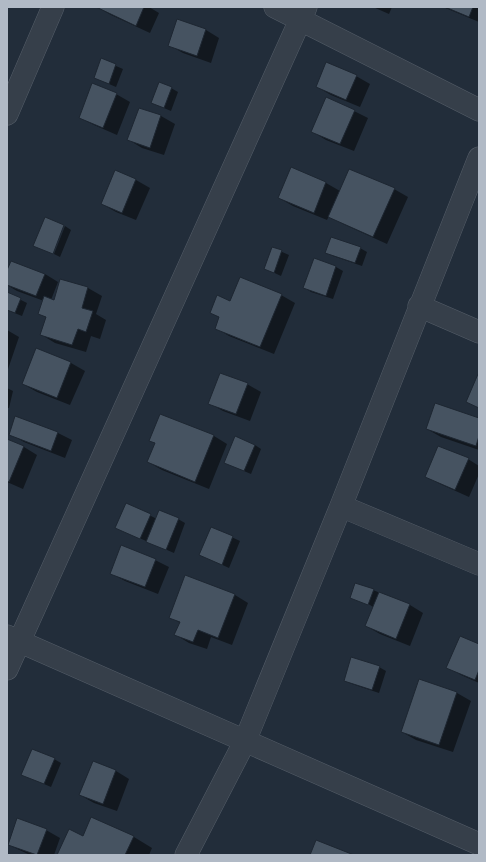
<svg xmlns="http://www.w3.org/2000/svg" width="486" height="862" viewBox="0 0 486 862" font-family="'Varela Round',sans-serif">
<rect width="100%" height="100%" fill="#222d3a"/>
<path fill="#0007" d="M97 7H149L159 13 150 33 111 15Z
M373 7H392L389 14Z
M443 7H479V22Z
M206 30 219 38 211 63 183 53 169 45Z
M102 60 123 69 116 87 95 78Z
M356 76 370 84 360 107 331 95 317 87Z
M171 88 178 92 171 111 152 103Z
M116 94 130 102 117 135 94 125 80 118Z
M139 109 161 116 175 124 164 155 142 148 129 140Z
M354 111 368 118 354 151 326 140 313 132Z
M291 169 326 183 340 191 394 189 408 197 387 244 343 224 329 216 327 220 293 206 279 198Z
M116 172 136 180 150 188 136 220 116 212 102 204Z
M65 226 71 230 60 257 54 254Z
M273 248 289 255 281 276 266 269Z
M360 248 367 252 362 266 333 256 326 252Z
M314 259 336 267 343 271 333 299 311 292 305 288Z
M7 273 45 274 58 282 51 300 54 301 61 280 88 288 102 296 96 314 106 320 100 339 91 336 86 352 55 343 42 335 47 318 40 314 44 301 17 291 7 285Z
M7 293 27 303 22 316 7 310Z
M281 295 295 303 274 354 229 336 216 328 220 318 211 313 231 303Z
M7 330 19 337 7 372Z
M37 350 71 363 85 371 70 405 37 392 23 384Z
M247 384 261 392 250 421 223 411 209 403Z
M7 388 13 391 9 408H7Z
M161 415 214 436 227 444 209 489 162 470 148 462 156 444 150 441Z
M16 417 58 433 72 440 65 458 24 442 10 434Z
M479 419V450L441 437 427 429Z
M7 440 24 447 37 455 23 489 7 482Z
M255 445 261 449 251 474 225 463Z
M468 459 479 466V474L469 497 440 484 426 476Z
M127 504 157 519H178L185 523 174 553 116 528Z
M212 528 240 541 229 568 201 555Z
M155 560 169 567 158 594 125 581 112 574Z
M185 577 235 595 248 603 232 645 211 637 207 649 189 643 176 635 180 623 170 617Z
M373 590 410 605 423 613 410 646 380 634 366 626 373 607 364 601Z
M479 645V683L461 675 448 667Z
M379 667 386 671 379 693 352 684 345 681Z
M420 680 457 693 471 701 453 752 416 740 402 732Z
M54 759 61 763 51 787 23 775Z
M93 762 116 771 129 779 117 811 94 803 80 795Z
M92 819 134 837 152 848 149 855H58L83 837Z
M46 830 60 838 54 855H30L9 845Z"/>
<path fill="#465361" stroke="#1d2631" d="M96 7H144L136 26Z
M445 7H473L469 17Z
M177 19 206 29 197 56 168 46Z
M101 58 116 64 109 84 94 78Z
M326 62 357 75 346 100 316 87Z
M159 82 172 87 164 108 151 103Z
M92 83 117 93 103 128 79 118Z
M326 97 355 110 340 144 311 132Z
M139 108 161 115 150 148 127 140Z
M291 167 326 182 314 213 278 198Z
M349 169 395 188 373 237 328 217Z
M115 170 136 179 122 213 101 204Z
M45 217 64 225 53 254 33 246Z
M331 237 361 247 355 263 325 253Z
M272 247 282 250 274 273 264 269Z
M314 258 336 266 326 296 303 288Z
M11 261 45 274 36 296 7 285V270Z
M240 277 282 294 260 347 215 329 219 317 210 313 217 295 230 301Z
M60 279 88 287 82 308 93 311 86 332 78 329 72 345 40 335 46 317 38 314 44 296 54 300Z
M7 292 21 298 15 313 7 310Z
M36 348 71 362 57 398 22 384Z
M220 373 248 383 236 414 208 404Z
M478 374 479 375V408L466 402Z
M435 403 479 418V436L476 446 426 429Z
M160 414 214 435 195 482 147 462 155 443 149 441Z
M15 416 58 432 51 451 9 435Z
M235 436 255 445 244 471 224 463Z
M7 439 24 446 9 482 7 481Z
M438 446 469 458 455 490 425 477Z
M126 503 151 514 140 539 115 528Z
M159 510 179 518 166 550 146 542Z
M211 527 233 536 222 565 199 555Z
M121 545 156 559 145 587 110 574Z
M185 575 235 594 218 638 198 630 193 642 174 635 180 622 169 618Z
M355 583 374 589 368 605 350 598Z
M379 592 410 604 396 639 365 626Z
M460 636 479 644V670L475 680 446 668Z
M351 657 380 666 372 690 344 681Z
M419 679 457 692 439 745 401 732Z
M32 749 55 758 44 784 21 775Z
M93 761 116 770 103 804 79 795Z
M91 817 134 836 125 855H57L69 829 83 836Z
M17 818 47 829 37 855 8 845Z
M316 840 354 855H310Z"/>
<g fill="none" stroke-linecap="round" stroke-linejoin="round">
<defs>
<path id="minor" d="M275 7 479 110
M7 114 53 7
M419 306 479 332
M341 506 479 564
M7 636 479 844
M7 669 306 7
M186 855 245 741 341 506 479 158"/>
</defs>
<use href="#minor" stroke="#545d68" stroke-width="23"/>
<use href="#minor" stroke="#363f4a" stroke-width="22"/>
</g>
<rect width="486" height="862" fill="none" stroke="#b1bac6" stroke-width="16"/>
</svg>
